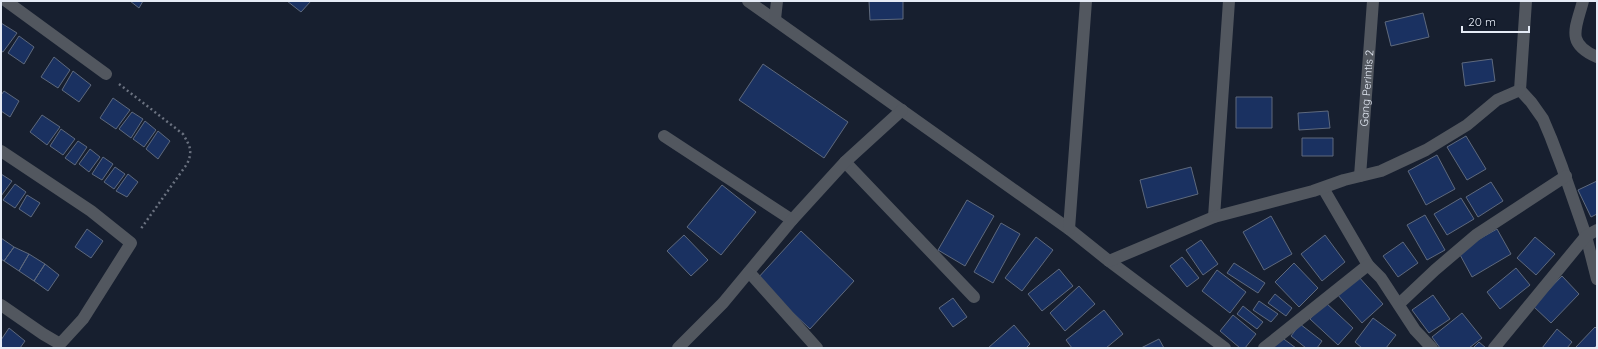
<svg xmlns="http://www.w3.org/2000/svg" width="1598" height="349" viewBox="0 0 1598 349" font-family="Quicksand,sans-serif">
<rect width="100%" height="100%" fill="#171f2f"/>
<path fill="#1a3161" stroke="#5e697d" d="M130 1H143L139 8Z
M287 1H311L301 12Z
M869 1H903V19L870 20Z
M1423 13 1429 37 1391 46 1385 22Z
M1 23 17 33 3 52 1 51Z
M19 36 34 47 24 64 8 53Z
M54 57 70 70 58 88 41 77Z
M1492 59 1495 81 1465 86 1462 63Z
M763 64 848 122 824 158 739 100Z
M73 71 91 85 79 102 62 90Z
M4 91 19 101 10 117 1 111V95Z
M1236 97H1272V128H1236Z
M113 98 130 110 116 129 100 118Z
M1328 111 1330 128 1299 130 1298 113Z
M132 112 143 119 131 138 119 129Z
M42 115 60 127 47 145 30 132Z
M145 121 156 130 144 147 133 139Z
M61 129 75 139 63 155 50 146Z
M158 131 170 141 158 159 146 149Z
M1466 136 1486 169 1467 180 1447 147Z
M1302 138H1333V156H1302Z
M78 141 87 147 75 165 65 158Z
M90 149 100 157 89 172 79 164Z
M1437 155 1455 189 1426 205 1408 171Z
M103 157 113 164 102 180 92 174Z
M115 167 125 174 114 189 104 182Z
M1191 167 1198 194 1147 208 1140 180Z
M1 174 12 181 1 196Z
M128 174 138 182 127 197 116 191Z
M1597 181V214L1591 217 1578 190Z
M1491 182 1503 201 1478 217 1466 197Z
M15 184 26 192 15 208 3 200Z
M722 185 756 212 721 255 687 227Z
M27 195 40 203 31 217 19 209Z
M1461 198 1474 219 1447 235 1434 214Z
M967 200 994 216 965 266 938 250Z
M1425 215 1445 250 1427 260 1407 225Z
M1271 216 1292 254 1264 270 1243 232Z
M1001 223 1020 234 993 283 974 272Z
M87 229 103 241 91 258 75 247Z
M1497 229 1511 254 1472 277 1458 251Z
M801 231 854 281 810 329 757 279Z
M684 235 708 260 691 276 667 251Z
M1325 235 1345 262 1322 281 1301 254Z
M1036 237 1053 250 1022 291 1005 278Z
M1535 237 1555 254 1536 275 1517 258Z
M1 238 14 247 4 261 1 259Z
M1201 240 1218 264 1203 275 1186 250Z
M1403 242 1418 263 1398 277 1383 256Z
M14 247 29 254 19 271 4 261Z
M29 254 45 264 34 281 19 271Z
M1182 257 1199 278 1187 287 1170 266Z
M1234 263 1265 283 1258 293 1227 273Z
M1294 263 1318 288 1299 307 1275 282Z
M45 264 59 275 48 291 34 281Z
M1516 268 1530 285 1500 309 1487 292Z
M1059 269 1073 286 1042 311 1028 294Z
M1217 270 1246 292 1230 313 1202 291Z
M1358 276 1383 304 1362 323 1337 294Z
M1562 276 1579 294 1551 323 1533 306Z
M1079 286 1095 304 1065 331 1050 313Z
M1275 294 1292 308 1286 316 1268 303Z
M1433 295 1450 319 1429 333 1412 310Z
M953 298 967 317 953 327 939 308Z
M1259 301 1278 314 1271 322 1253 310Z
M1325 302 1353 328 1338 345 1310 319Z
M1243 306 1263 322 1257 329 1237 314Z
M1104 310 1123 334 1106 348H1072L1066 340Z
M1462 313 1482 338 1469 348H1440L1432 337Z
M1233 315 1256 334 1245 348H1240L1220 331Z
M1373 318 1396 335 1386 348H1362L1355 342Z
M1300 324 1322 341 1317 348H1306L1291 336Z
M1014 325 1030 344 1026 348H988Z
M1595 327 1597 329V345L1594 348H1576V347Z
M9 328 25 341 20 348H1V340Z
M1557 329 1572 342 1567 348H1542Z
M1281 337 1296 348H1273Z
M1159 339 1164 348H1141Z
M1479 342 1486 348H1473Z"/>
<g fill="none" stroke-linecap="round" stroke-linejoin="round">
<path stroke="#6b7280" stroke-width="2.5" stroke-dasharray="2 3" stroke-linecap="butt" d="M119 84 183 134C190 146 193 151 187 164L140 230"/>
<g stroke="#52575f" stroke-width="12">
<path d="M6 1 106 74"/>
<path d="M748 1 1069 229 1109 261 1225 348"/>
<path d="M1526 1 1520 90 1531 102 1543 119 1551 138 1562 167 1586 236 1597 279"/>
<path d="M1583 1C1576 28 1565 43 1597 57"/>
<path d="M775 19 777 1"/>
<path d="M664 136 792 220"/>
<path d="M1 151 91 211 131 243 83 319 60 344 43 334 1 305"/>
<path d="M845 162 974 297"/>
<path id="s1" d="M1360 176 1373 1"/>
<path d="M1323 188 1368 265"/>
<path d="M1214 217 1229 1"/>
<path d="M1069 229 1086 1"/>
<path d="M1109 261 1214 217 1313 191 1344 180 1381 171 1426 150 1467 125 1497 100 1520 90"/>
<path d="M749 272 817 348"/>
<path d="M1399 304 1435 270 1476 235 1566 176"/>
<path d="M678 348 723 303 792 220 845 162 902 110"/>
<path d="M1264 348 1368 265 1381 278 1415 330 1432 348"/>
<path d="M1494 348 1586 236 1597 230"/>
</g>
</g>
<g text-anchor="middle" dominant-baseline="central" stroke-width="3.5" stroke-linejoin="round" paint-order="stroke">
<g font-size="11" fill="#e5ebf6" stroke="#0e1625">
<text stroke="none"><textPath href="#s1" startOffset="88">Gang Perintis 2</textPath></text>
</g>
</g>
<rect width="1598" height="349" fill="none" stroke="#e5ebf6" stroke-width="4"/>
<path d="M1462 26v6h67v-6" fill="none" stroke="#e5ebf6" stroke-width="2"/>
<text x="1468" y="26" font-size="12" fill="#e5ebf6" stroke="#0e1625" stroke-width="3" paint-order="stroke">20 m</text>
</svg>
